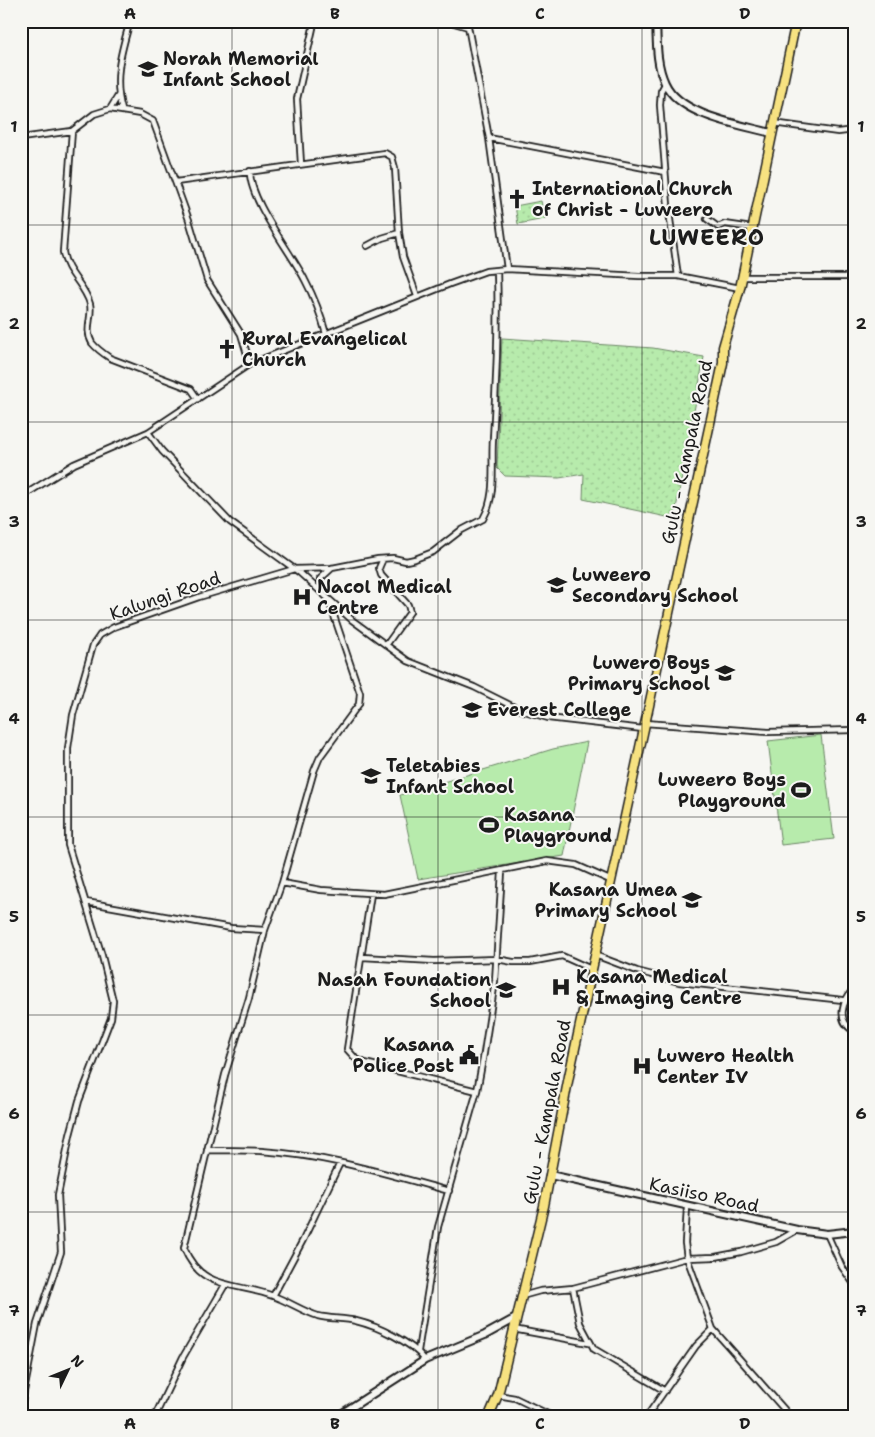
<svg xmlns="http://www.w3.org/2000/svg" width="875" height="1437" viewBox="0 0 875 1437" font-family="'Shantell Sans',sans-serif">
<defs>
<pattern id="grass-dots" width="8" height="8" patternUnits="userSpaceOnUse" patternTransform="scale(1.25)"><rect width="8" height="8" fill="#b7ebac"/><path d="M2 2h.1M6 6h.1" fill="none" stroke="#9dc993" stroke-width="1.8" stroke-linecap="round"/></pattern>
</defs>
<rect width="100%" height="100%" fill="#f6f6f2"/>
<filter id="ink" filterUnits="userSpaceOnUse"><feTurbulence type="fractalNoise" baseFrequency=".02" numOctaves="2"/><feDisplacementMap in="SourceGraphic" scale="10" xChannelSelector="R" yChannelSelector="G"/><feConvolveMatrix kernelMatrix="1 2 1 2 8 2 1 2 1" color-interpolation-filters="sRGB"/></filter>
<g filter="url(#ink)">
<path fill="url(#grass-dots)" stroke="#6a8464" d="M541 201 545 219 518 224 515 206Z
M502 338 653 348 704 357 675 514 667 517 583 499 584 474 559 478 505 476 497 468Z"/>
<path fill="#b7ebac" stroke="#6a8464" d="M821 735 834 839 781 845 768 741Z
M587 742 564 856 418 879 400 795 553 749Z"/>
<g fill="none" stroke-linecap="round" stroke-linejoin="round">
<defs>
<path id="street" d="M447 21 468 27
M467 21 489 138 507 269
M665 84 661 91 660 105 668 205 678 276
M110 109 118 96
M122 110C113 79 121 52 130 21
M773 123 838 132 854 130
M72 131 63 252C66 273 85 285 90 304 93 317 84 329 92 343 97 349 104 354 110 358L191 389 198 399
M21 138 72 131 94 114 110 109 140 114 153 121 189 220 207 280 241 334 250 364
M489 138 665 172
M301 164 297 99 313 28
M250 171C249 200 291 252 305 280 314 297 321 315 326 334
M176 182 385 153 392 157 395 168 399 233 403 257 417 296
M707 219 718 227 725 224 752 228
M367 246 382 238 399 233
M741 277H854
M148 432 162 451 230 522 300 573 352 620 408 661 474 687 518 709 548 718 643 729
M21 497 74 464 148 432 250 364 450 284 486 271 507 269 639 276H678L740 288
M383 559 379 568 381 575 408 605 410 612 387 644
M320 591V579L332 568
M329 601 360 693 359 704 320 757 314 771 282 883 265 930 249 998 225 1075 184 1248C201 1291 236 1282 273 1296 288 1301 302 1311 318 1316 330 1319 344 1318 356 1321 377 1326 412 1342 425 1360
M645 723 768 732 854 730
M282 883 321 890 384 894 547 861 576 865 612 881
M371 894 347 1049 356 1059 365 1063 477 1091
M86 902 231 928 265 930
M595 955 637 971 679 982 843 1000
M362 957 434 961 497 959 513 962H530L562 956 591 969
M854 988C843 1001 835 1020 854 1031
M207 1150C225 1150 243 1150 261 1151 325 1155 387 1174 449 1191
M687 1207 685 1243 687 1258 713 1329 790 1416
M827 1234 842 1267 854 1284
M573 1288 580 1323 594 1349 665 1391
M273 1296 303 1240 340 1163
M522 1296 540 1291 573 1288 687 1258 715 1257 741 1252 776 1242 797 1230
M513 1329 589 1343
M418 1351 438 1227 477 1091 484 1053 495 981 502 872
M498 1395 515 1398 552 1416
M21 1407 37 1324 61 1252 58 1195 70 1135 79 1101 111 1018 113 1001 102 956 68 845V748L73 715 93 645 100 635 114 627 199 597 294 569 332 568 378 559 393 558 406 561 415 559 433 552 460 531 483 519C497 495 491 465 493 439 496 383 499 327 497 270
M155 1416 183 1357 225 1285
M647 1416 696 1346 713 1329"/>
<path id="secondary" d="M656 21C657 42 656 64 665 83 680 116 739 124 771 133
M550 1175 797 1230 827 1234 854 1231
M338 1416 425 1360 485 1335 516 1318"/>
<path id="primary" d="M489 1416 498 1395 544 1206 569 1076 723 363V347L740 288 796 21"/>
</defs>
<use href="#street" stroke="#1c1c1c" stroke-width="8"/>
<use href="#secondary" stroke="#1c1c1c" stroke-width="10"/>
<use href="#primary" stroke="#1c1c1c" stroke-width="11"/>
<use href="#street" stroke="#f6f6f2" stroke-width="4.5"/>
<use href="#secondary" stroke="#f6f6f2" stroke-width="6"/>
<use href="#primary" stroke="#f7e281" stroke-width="8"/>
</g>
</g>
<path fill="none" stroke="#1c1c1c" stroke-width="1" stroke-opacity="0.55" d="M232 21V1416M438 21V1416M642 21V1416M21 225H854M21 422H854M21 620H854M21 817H854M21 1015H854M21 1212H854"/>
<defs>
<symbol id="school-bare" viewBox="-9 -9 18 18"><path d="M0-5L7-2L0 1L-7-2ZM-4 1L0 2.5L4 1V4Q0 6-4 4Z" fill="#1c1c1c" stroke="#f6f6f2" stroke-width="2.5" paint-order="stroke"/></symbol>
<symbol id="church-bare" viewBox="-9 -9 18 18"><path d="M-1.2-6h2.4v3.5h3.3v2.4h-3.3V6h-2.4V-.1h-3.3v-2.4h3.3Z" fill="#1c1c1c" stroke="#f6f6f2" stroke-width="2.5" paint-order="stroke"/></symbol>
<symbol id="hospital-bare" viewBox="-9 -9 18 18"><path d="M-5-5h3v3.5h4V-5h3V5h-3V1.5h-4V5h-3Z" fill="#1c1c1c" stroke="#f6f6f2" stroke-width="2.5" paint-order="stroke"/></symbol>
<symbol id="stadium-bare" viewBox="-9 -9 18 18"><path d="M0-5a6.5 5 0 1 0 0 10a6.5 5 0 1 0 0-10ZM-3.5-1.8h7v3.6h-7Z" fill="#1c1c1c" stroke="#f6f6f2" stroke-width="2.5" paint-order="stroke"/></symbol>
<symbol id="civic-bare" viewBox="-9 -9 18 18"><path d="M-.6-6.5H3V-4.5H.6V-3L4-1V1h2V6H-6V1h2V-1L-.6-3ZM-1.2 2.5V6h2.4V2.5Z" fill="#1c1c1c" stroke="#f6f6f2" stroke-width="2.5" paint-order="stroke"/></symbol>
</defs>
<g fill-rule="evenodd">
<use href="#school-bare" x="134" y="55" width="28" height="28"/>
<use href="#church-bare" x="503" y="185" width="28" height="28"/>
<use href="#church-bare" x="213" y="335" width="28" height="28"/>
<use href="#school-bare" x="543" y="571" width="28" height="28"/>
<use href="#hospital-bare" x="288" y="583" width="28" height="28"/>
<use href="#school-bare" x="711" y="659" width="28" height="28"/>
<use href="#school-bare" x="458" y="696" width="28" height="28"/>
<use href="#school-bare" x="357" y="762" width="28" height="28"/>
<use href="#stadium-bare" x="787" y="776" width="28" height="28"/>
<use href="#stadium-bare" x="475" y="811" width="28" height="28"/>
<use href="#school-bare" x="678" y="886" width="28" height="28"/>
<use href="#hospital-bare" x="547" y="973" width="28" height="28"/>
<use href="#school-bare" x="492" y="976" width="28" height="28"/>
<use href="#civic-bare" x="455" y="1041" width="28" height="28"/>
<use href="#hospital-bare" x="628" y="1052" width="28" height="28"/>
</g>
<g text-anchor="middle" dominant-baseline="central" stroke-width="4" stroke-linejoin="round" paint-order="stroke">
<g font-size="18" font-weight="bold" fill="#1c1c1c" stroke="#f6f6f2" text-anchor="start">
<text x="163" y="59">Norah Memorial<tspan x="163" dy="21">Infant School</tspan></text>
<text x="532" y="189">International Church<tspan x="532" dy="21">of Christ - Luweero</tspan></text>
<text x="242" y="339">Rural Evangelical<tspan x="242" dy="21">Church</tspan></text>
<text x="572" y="575">Luweero<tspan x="572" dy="21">Secondary School</tspan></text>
<text x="317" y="587">Nacol Medical<tspan x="317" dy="21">Centre</tspan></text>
<text x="710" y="663" text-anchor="end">Luwero Boys<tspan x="710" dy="21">Primary School</tspan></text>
<text x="487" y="710">Everest College</text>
<text x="386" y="766">Teletabies<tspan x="386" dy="21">Infant School</tspan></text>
<text x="786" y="780" text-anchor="end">Luweero Boys<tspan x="786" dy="21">Playground</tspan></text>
<text x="504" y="815">Kasana<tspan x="504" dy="21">Playground</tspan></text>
<text x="677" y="890" text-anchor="end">Kasana Umea<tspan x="677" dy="21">Primary School</tspan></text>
<text x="576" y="977">Kasana Medical<tspan x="576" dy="21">&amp; Imaging Centre</tspan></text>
<text x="491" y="980" text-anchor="end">Nasah Foundation<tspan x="491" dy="21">School</tspan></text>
<text x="454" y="1045" text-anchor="end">Kasana<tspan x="454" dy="21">Police Post</tspan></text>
<text x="657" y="1056">Luwero Health<tspan x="657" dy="21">Center IV</tspan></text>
</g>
<g font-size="18" fill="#1c1c1c" stroke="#f6f6f2">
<text transform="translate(687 452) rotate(-78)">Gulu - Kampala Road</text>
<text transform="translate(165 596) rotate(-19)">Kalungi Road</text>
<text transform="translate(547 1112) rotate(-79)">Gulu - Kampala Road</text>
<text transform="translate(704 1195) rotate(12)">Kasiiso Road</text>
</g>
<g font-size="22" font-weight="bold" letter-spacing="1" fill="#1c1c1c" stroke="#f6f6f2">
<text x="707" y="237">LUWEERO</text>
</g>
</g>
<rect width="875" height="1437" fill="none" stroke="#f6f6f2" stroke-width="55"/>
<g transform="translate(68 1370) rotate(47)" stroke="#f6f6f2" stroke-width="4" paint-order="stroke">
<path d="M0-4L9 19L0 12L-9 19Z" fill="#1c1c1c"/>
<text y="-8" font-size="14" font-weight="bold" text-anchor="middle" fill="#1c1c1c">N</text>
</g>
<rect x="28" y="28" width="820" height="1382" fill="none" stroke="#1c1c1c" stroke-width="2"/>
<g font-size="16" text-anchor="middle" font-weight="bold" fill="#1c1c1c">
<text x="130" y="19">A</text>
<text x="335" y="19">B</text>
<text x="540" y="19">C</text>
<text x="745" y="19">D</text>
<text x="14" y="132">1</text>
<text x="861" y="132">1</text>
<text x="14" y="329">2</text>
<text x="861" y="329">2</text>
<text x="14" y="527">3</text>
<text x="861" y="527">3</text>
<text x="14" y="724">4</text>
<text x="861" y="724">4</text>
<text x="14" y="922">5</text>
<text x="861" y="922">5</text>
<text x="14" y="1119">6</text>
<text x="861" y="1119">6</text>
<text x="14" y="1316">7</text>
<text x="861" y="1316">7</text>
<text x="130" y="1429">A</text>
<text x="335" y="1429">B</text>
<text x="540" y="1429">C</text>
<text x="745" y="1429">D</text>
</g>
</svg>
